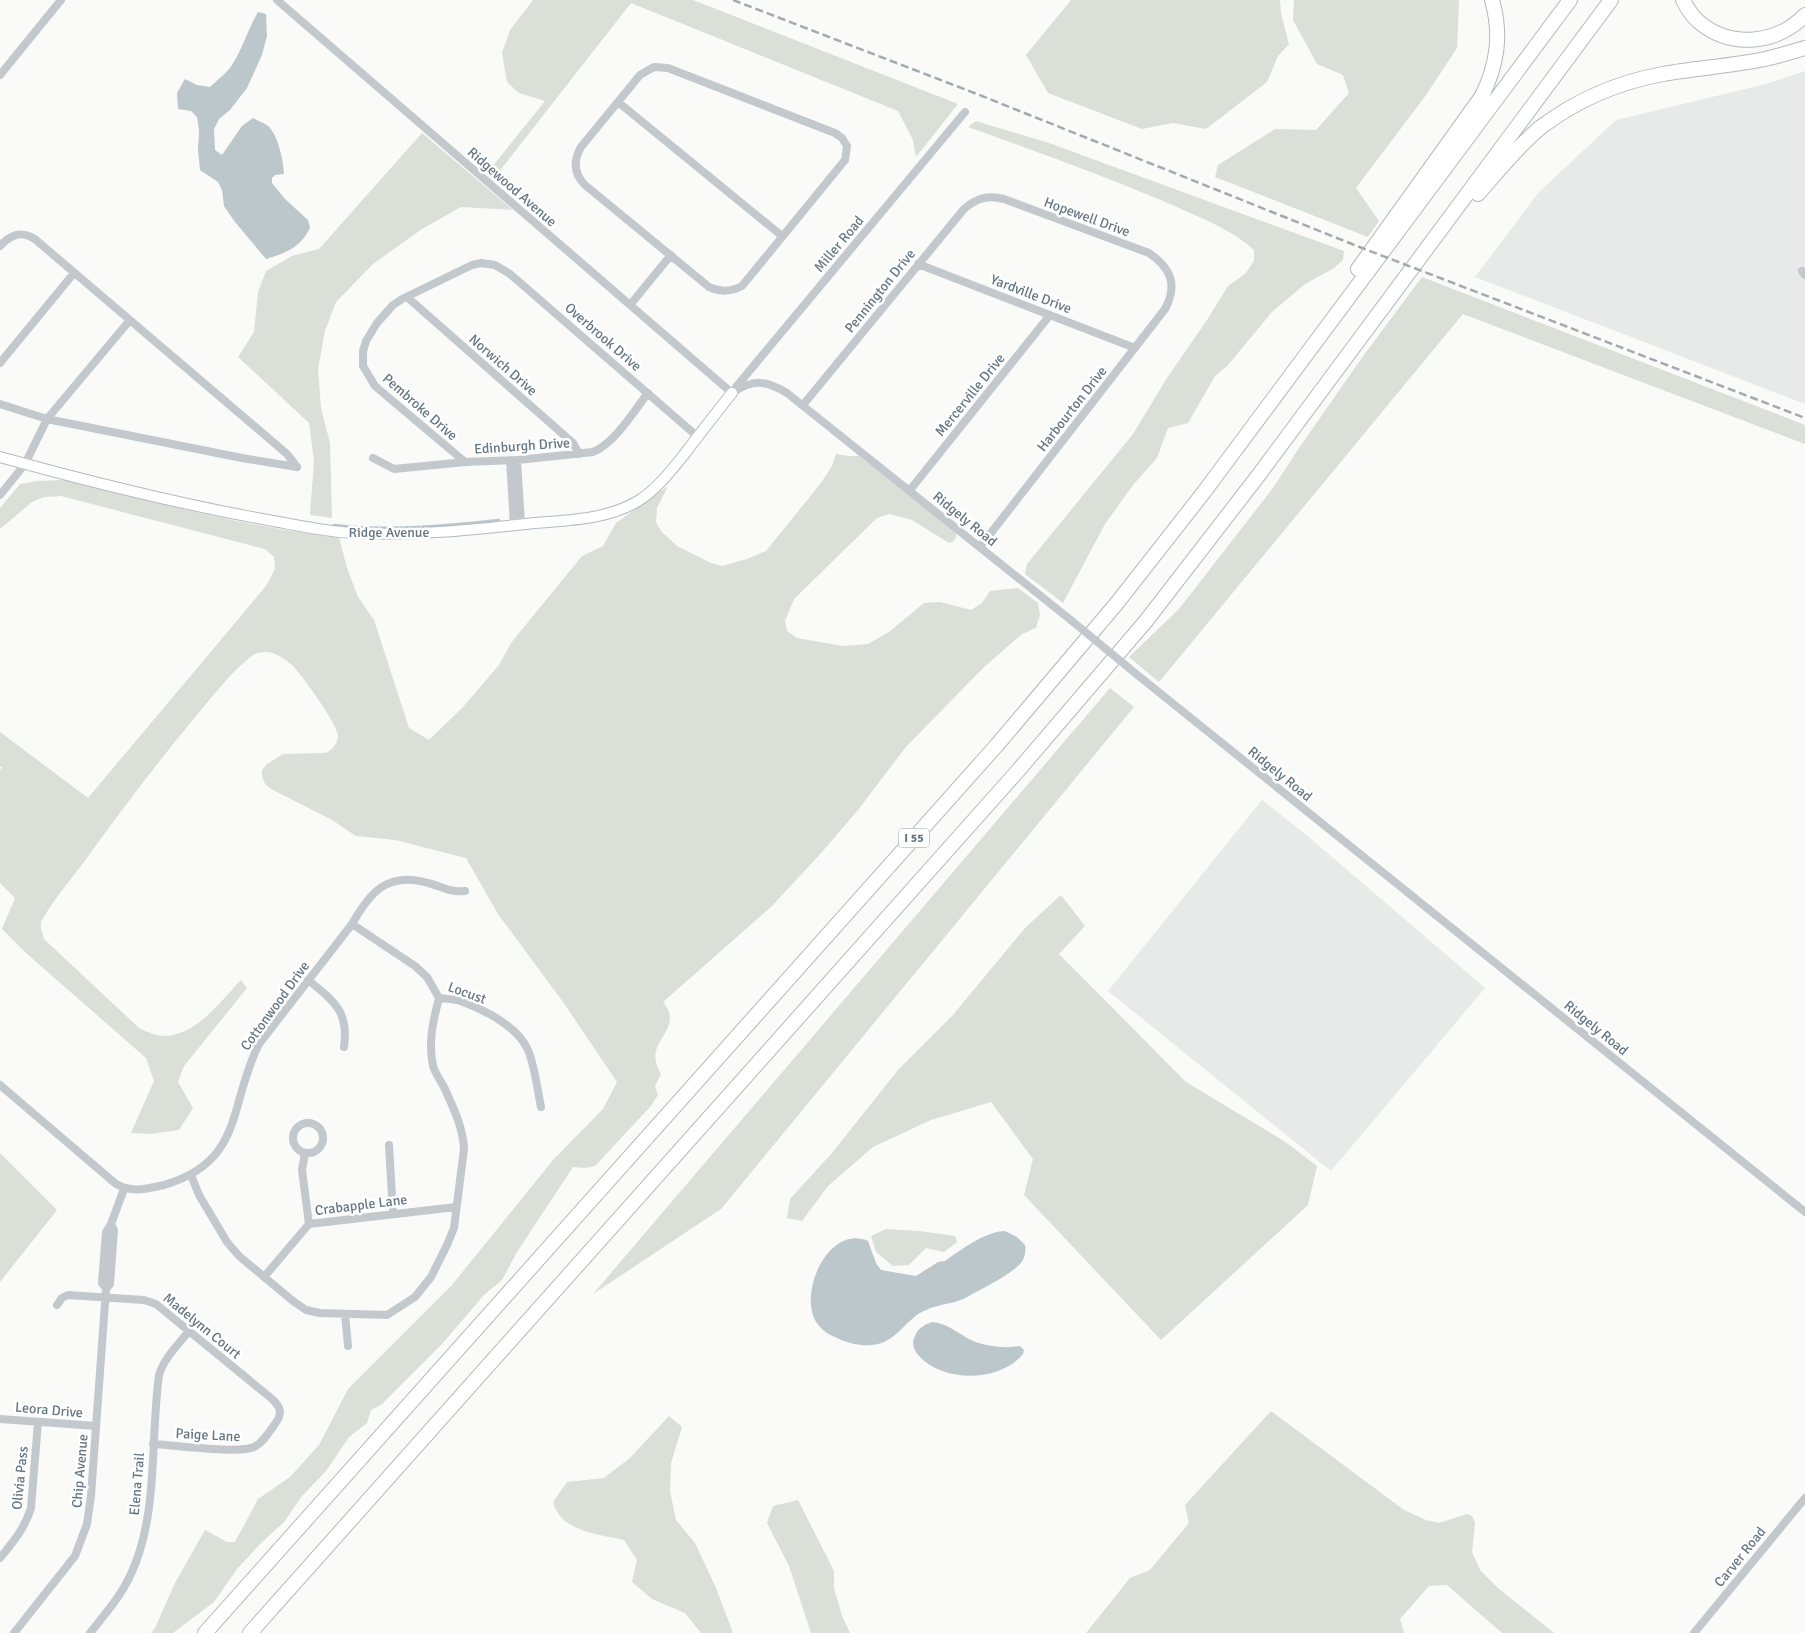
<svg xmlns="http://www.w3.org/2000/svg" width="1805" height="1633" viewBox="0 0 1805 1633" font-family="Signika,sans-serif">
<rect width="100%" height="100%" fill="#fafaf8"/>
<path fill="#e8e9e9" d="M1805 71V404L1475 277 1539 192 1616 120 1766 84Z
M1262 800 1304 833 1485 988 1331 1171 1108 991Z"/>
<path fill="#dadfd7" d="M533 0H693L958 104 916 157 913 140 898 111 631 3 498 173 492 167 545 101 519 93 507 82 502 53 510 30Z
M1071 0H1280L1281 14 1289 44 1278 56 1267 82 1206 129 1173 123 1142 129 1048 93 1026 55Z
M1294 0H1459L1457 48 1426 95 1356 188 1379 221 1368 237 1215 177 1218 165 1275 129 1316 130 1349 93 1343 75 1317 64 1293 20Z
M976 121 1049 143 1344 251 1343 260 1334 268 1305 284 1272 312 1228 365 1215 376 1188 423 1168 428 1157 458 1133 485 1105 524 1063 603 1025 574 1027 564 1133 434 1167 378 1207 320 1228 286 1245 274 1254 261V250C1230 228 1198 217 1168 203 1102 175 1035 151 968 127Z
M422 133 513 210 461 207 422 229 373 264 336 302 325 331 318 369 321 408 330 443 332 518 310 515 314 461 309 423 238 357 254 332 258 292 266 271 292 256 319 249Z
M1422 277 1805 425V444L1463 314 1159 682 1129 657 1179 609 1273 488 1299 448 1361 359Z
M836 454 848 456H859L955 531 957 536 953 542 949 543 912 520 889 514 877 518 794 599 785 621 787 631 797 638 842 646 868 644 889 632 924 603 940 602 971 610 982 603 990 591 1018 588 1038 603 1040 615 1036 628 1022 634 983 668 905 748 858 810 822 852 772 906 663 1002C665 1005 668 1009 669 1012 675 1036 643 1044 661 1074L655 1086 658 1095 650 1107 595 1166 586 1168 573 1167 517 1252 502 1280 484 1295 442 1344 382 1404 371 1410 367 1423 349 1437 326 1471 302 1496 284 1522 261 1543 237 1569 214 1602 173 1633H151L155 1628 175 1583 205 1530 227 1542H235L258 1499 290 1477 319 1445 348 1389 452 1285 553 1160 603 1109 617 1082 563 1002 498 914 466 858 395 840 356 836 332 820 271 789 265 784 262 776V770L267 764 283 754 326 753C332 750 338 743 338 736 339 726 301 674 293 666 285 659 275 651 263 652 257 652 251 656 247 660 228 676 212 697 196 716 160 759 127 803 94 848 77 873 55 896 41 922V929L44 939 139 1028C149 1033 161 1038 173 1035 201 1029 222 1000 241 980L247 988 184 1066 178 1082 193 1108 179 1130 150 1134 131 1133 154 1081 146 1058 26 953 2 929 15 898 0 883V770L2 767 0 766V732L88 798 266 586 275 569 274 557 265 549 61 496 44 497 32 502 0 529V508L20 484 37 481 65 480C155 501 246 528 339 537L347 568 358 597 374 620 409 728 429 740 463 707 499 665 511 643 582 556 603 546 616 523 668 486 657 508 656 522 661 531 677 546 711 563 722 566 747 559 766 551 821 483 832 466Z
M1110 688 1134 707 721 1209 593 1294Z
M1061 895 1085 926 1059 954 1186 1082 1284 1141 1317 1166 1308 1205 1161 1340 1024 1195 1033 1159 991 1102 931 1120 873 1147 828 1186 802 1221 787 1218 790 1199 832 1153 898 1070 952 1016 1026 927Z
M0 1153 57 1210 0 1282Z
M886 1229 920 1231 955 1236 957 1242 944 1252 926 1248 909 1265 893 1266 876 1252 871 1236Z
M1271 1411 1404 1510 1426 1520 1439 1523 1467 1514 1472 1516 1475 1523 1472 1552 1480 1570 1499 1589 1554 1633H1502L1447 1585 1429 1586 1400 1619 1404 1633H1086L1130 1578 1150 1570 1189 1523 1185 1505Z
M669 1416 682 1427 671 1463 670 1491 676 1520 695 1543 716 1588 733 1633H701L685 1613 652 1599 632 1582 637 1560 624 1540C598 1534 561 1532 553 1502L567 1482 604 1478 630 1458Z
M798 1500 834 1571V1588L842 1616 850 1633H811L789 1566 767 1523 773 1506Z"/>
<path fill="#bbc7cb" d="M258 12 266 14 267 36 262 55 247 88 230 110 219 119 214 129 215 150 222 155 242 126 253 118C258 121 267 124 270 128 279 139 283 160 284 174L275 175 272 178V183L285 199 308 220 310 228C300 248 286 253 266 259L235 222 224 206 222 190 218 182 200 170 198 150 199 131 197 117 191 111 178 109 177 93 185 79 197 85 210 87C217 80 227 73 232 65 243 48 248 29 258 12Z
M1005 1231 1017 1237 1025 1245C1026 1250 1025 1255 1023 1260 1015 1273 983 1288 969 1296 953 1305 941 1303 926 1310 910 1316 900 1335 884 1342 870 1348 852 1345 839 1339 833 1336 825 1333 820 1327 794 1300 827 1223 868 1241L876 1263 881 1270 916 1276 938 1262 945 1261C962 1249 984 1232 1005 1231Z
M932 1322C946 1323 955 1331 967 1338 981 1346 1004 1349 1020 1346L1024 1350 1023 1354C1000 1382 945 1383 920 1357 914 1351 911 1344 915 1336 918 1328 924 1325 932 1322Z"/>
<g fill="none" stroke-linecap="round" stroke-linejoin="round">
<path stroke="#bbc7cb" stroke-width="2.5" d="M334 525C388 531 445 526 499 520"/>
<defs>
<path id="secondary" d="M0 457C87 481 179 504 268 520 296 525 326 532 355 533 412 536 469 530 526 524 564 520 605 521 638 501 656 490 670 472 683 456 699 435 715 414 732 393"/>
<path id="highway" d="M1683 0C1687 8 1692 16 1699 22 1731 49 1777 44 1805 15
M1478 194C1498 171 1518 146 1541 127 1577 100 1619 82 1663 74 1696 68 1731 66 1765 59 1778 56 1792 52 1805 48
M1358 269 1482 96C1497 65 1502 35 1492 0
M205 1633 997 745 1117 603 1204 492 1570 0
M250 1633 1016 773 1146 621 1258 476 1611 0"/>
</defs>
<use href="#secondary" stroke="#b3babf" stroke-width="12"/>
<use href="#highway" stroke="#b4b9bd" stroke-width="16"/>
<path stroke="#c3c8cc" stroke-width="8" d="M277 0 732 393
M654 67 668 68 835 133 842 138 847 146 845 160 742 286C730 292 721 292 709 287L585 185C574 174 573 161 581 147L640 75Z
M0 75 61 0
M618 102 782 236
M0 246C11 234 22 230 36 240L287 454 297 467
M918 264 1135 348
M1802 271 1805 275
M407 297 573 443 579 454
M630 305 671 255
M0 363 74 273
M736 387 965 112
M732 393C753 379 765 380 787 393L1072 621
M0 404 47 419 242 458 297 467
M803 405 964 209C977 198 987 195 1004 199L1149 253C1171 268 1178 285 1165 309L980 547
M373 458 394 469 465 462 518 460 593 452C615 443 633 412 648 393
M510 460 514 525
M517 460 521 524
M465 462 375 386 363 366V351L366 341 377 323 393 305 402 299 472 265 481 263 495 265 510 274 698 437
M910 490 1050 315
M0 495 25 464 47 419 130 320
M1135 673 1805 1212
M352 924 415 966 427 977 439 998C447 999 456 999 463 1002 485 1010 518 1027 528 1050 535 1067 537 1088 541 1107
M308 980C334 1001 349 1011 344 1047
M0 1085 116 1184C132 1193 147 1189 164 1185 245 1161 228 1105 259 1044L352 924C370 892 388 871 428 883 441 886 450 893 465 891
M293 1138a15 15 0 1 1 30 0a15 15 0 1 1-30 0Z
M389 1145 393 1214
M305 1153 302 1170 309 1224
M191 1175 199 1195 227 1242 239 1256 293 1301 306 1310 320 1313 387 1315 415 1297 431 1277 447 1245 454 1228 464 1149C463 1127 453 1107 444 1087 440 1080 435 1073 433 1066 428 1042 433 1021 439 998
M264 1277 309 1224 456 1207
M106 1288 102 1283 106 1232 111 1224 124 1189
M57 1305 62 1298 68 1295 144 1300 156 1304 271 1398C281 1407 283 1413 275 1424 269 1432 263 1443 254 1447 239 1454 174 1445 153 1444
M345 1314 348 1346
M0 1419 96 1426
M0 1558C13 1542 25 1528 31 1508L38 1422
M14 1633 75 1556 87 1524 91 1496 106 1289 110 1284 114 1230 111 1224
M90 1633C105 1614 121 1596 131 1574 159 1513 150 1440 159 1375 164 1358 178 1345 189 1331
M1694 1633 1805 1498"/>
<use href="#secondary" stroke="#fff" stroke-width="10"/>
<use href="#highway" stroke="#fff" stroke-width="14"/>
<path stroke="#a2aab0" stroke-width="2.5" stroke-dasharray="8 4" stroke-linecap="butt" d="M733 0 977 94 1362 248 1805 418"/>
<path stroke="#c3c8cc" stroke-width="8" d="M1072 621 1135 673"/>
</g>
<g text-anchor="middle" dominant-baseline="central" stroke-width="5" stroke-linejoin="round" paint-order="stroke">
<rect fill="#fff" stroke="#939fa8" stroke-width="1" x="899" y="828.5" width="30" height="19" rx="4"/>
<g font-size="12" font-weight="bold" fill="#657683">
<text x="914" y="838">I 55</text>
</g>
<g font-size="14" fill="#657683" stroke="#fff">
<text transform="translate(512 187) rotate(41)">Ridgewood Avenue</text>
<text transform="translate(1087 217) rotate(20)">Hopewell Drive</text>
<text transform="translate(839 244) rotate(-50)">Miller Road</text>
<text transform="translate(880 291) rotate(-51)">Pennington Drive</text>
<text transform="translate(1031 294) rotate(21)">Yardville Drive</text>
<text transform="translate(603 337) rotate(41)">Overbrook Drive</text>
<text transform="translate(503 365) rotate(41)">Norwich Drive</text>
<text transform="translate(970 395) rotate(-51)">Mercerville Drive</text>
<text transform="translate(420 407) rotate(41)">Pembroke Drive</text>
<text transform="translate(1072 409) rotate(-52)">Harbourton Drive</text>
<text transform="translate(522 446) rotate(-4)">Edinburgh Drive</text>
<text transform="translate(965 519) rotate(39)">Ridgely Road</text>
<text x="389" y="532">Ridge Avenue</text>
<text transform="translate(1280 774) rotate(39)">Ridgely Road</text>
<text transform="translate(467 993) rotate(20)">Locust</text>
<text transform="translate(275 1006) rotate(-54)">Cottonwood Drive</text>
<text transform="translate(1596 1028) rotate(39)">Ridgely Road</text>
<text transform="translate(361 1205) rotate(-7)">Crabapple Lane</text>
<text transform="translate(202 1326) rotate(39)">Madelynn Court</text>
<text transform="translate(49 1410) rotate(5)">Leora Drive</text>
<text transform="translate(208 1435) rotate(3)">Paige Lane</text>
<text transform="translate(80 1471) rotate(-85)">Chip Avenue</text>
<text transform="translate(20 1478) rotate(-84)">Olivia Pass</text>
<text transform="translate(137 1484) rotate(-85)">Elena Trail</text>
<text transform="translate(1740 1557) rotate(-51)">Carver Road</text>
</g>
</g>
</svg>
